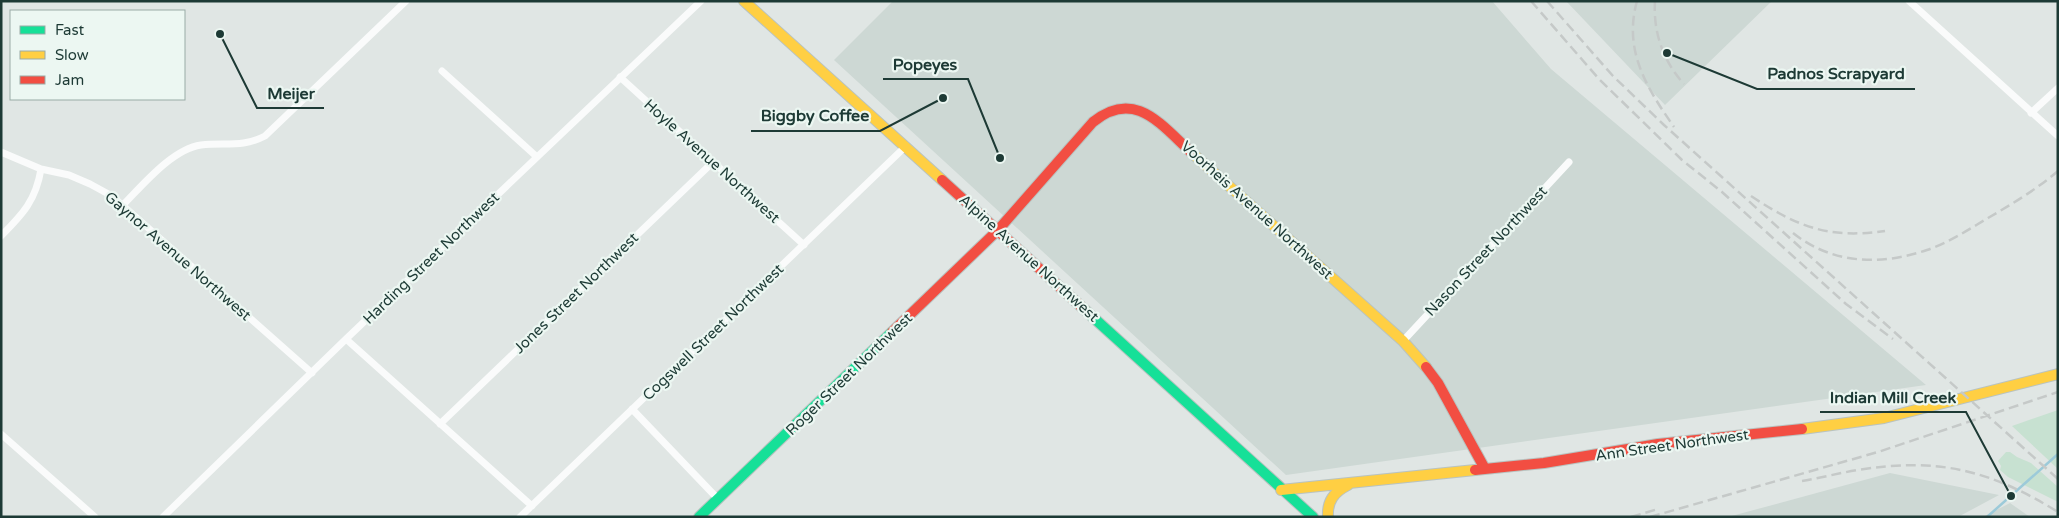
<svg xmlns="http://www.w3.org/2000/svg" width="2059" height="518" viewBox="0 0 2059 518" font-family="'Varela Round',sans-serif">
<rect width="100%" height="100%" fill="#e0e6e4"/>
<path fill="#cdd8d4" d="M893 1H1492L1551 69 1926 385 1286 475 834 60Z
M1566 1H1772L1665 105Z
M1890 473 1999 495 1958 517H1728Z
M2010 503 2030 517H1983Z"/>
<path fill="#c7e1d1" d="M2058 410V469L2012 426Z
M2006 452H2010L2017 457 2031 463 2058 487V502L2008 477 2000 470 2001 466 1998 461Z"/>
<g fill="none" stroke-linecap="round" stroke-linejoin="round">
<path stroke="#9ccad9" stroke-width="2.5" d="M1987 517 2058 454"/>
<defs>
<path id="fast" d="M1085 310 1313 517
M699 517 892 332"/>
<path id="slow" d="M744 1 942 180
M1192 153 1403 341 1426 367
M1802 429 1884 418 2058 374
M1281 490 1475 470
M1328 517C1327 501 1334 492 1348 485"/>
<path id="jam" d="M942 180 1085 310
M892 332 998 230 1093 122C1135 88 1161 125 1192 153
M1426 367 1438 383 1485 469
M1475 470 1544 463 1658 444 1802 429"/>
</defs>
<use href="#fast" stroke="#b9c3c0" stroke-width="12"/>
<use href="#slow" stroke="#b9c3c0" stroke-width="12"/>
<use href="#jam" stroke="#b9c3c0" stroke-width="12"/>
<path stroke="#fafbfb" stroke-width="7" d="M1909 1 2058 136
M442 71 537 157
M620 77 804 245
M2031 113 2058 88
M1 152 41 169 69 175 90 184 112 196 312 373
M122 206C142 186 172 149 201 145 225 142 242 148 265 136L406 1
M1 236C23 214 36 200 41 169
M346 339 532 506
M1403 341 1569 162
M632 409 718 499
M440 424 713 162
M1 434 95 517
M163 517 346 339 701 1
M520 517 906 146"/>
<use href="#fast" stroke="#16e098" stroke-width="10"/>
<use href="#slow" stroke="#ffcf43" stroke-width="10"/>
<use href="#jam" stroke="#f24e42" stroke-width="10"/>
<path stroke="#c5c9c8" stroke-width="2.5" stroke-dasharray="10 5" stroke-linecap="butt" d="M1531 1 1599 79 1682 160 1722 192 1846 304 1893 339
M1547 1 1613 76 1664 125 2058 479
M1637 1C1623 51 1647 88 1674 127
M1655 1C1653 32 1663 61 1684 84
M1751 196C1798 227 1828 239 1885 231
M1793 233C1832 264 1880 266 1927 250 1948 243 1968 230 1988 218 2012 204 2037 189 2058 171
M1802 481C1820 478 1839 473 1858 470 1938 457 1990 470 2058 512
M1631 517 1658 509
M1650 517 1878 452 2058 392"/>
</g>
<g text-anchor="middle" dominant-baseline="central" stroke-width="4.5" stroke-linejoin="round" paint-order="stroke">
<g font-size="15" fill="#1d3a35" stroke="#ecf7f2">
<text transform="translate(712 161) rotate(42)">Hoyle Avenue Northwest</text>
<text transform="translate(1257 210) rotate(42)">Voorheis Avenue Northwest</text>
<text transform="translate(1486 251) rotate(-47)">Nason Street Northwest</text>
<text transform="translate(178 256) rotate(41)">Gaynor Avenue Northwest</text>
<text transform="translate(431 258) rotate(-44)">Harding Street Northwest</text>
<text transform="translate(1029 258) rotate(42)">Alpine Avenue Northwest</text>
<text transform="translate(576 293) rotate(-44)">Jones Street Northwest</text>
<text transform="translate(713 332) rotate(-44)">Cogswell Street Northwest</text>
<text transform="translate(849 374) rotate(-44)">Roger Street Northwest</text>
<text transform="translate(1672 445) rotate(-8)">Ann Street Northwest</text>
</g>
</g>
<path fill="none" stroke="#1d3a35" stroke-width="2" d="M1000 158L968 79H883M1667 53L1757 89H1915M220 34L257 108H324M943 98L880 131H751M2011 496L1966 412H1820"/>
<g fill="#1d3a35" stroke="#ecf7f2" stroke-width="2">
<circle cx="1000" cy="158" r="5"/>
<circle cx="1667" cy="53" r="5"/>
<circle cx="220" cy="34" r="5"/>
<circle cx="943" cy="98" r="5"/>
<circle cx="2011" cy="496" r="5"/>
</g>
<g font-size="16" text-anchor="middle" font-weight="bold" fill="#1d3a35" stroke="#ecf7f2" stroke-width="4.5" stroke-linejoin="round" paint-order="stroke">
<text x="925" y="70">Popeyes</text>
<text x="1836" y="79">Padnos Scrapyard</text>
<text x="291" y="99">Meijer</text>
<text x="815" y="121">Biggby Coffee</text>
<text x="1893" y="403">Indian Mill Creek</text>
</g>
<rect width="2059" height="518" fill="none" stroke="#1d3a35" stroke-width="5"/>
<rect x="10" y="10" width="175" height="90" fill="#ecf7f2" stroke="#99aba6"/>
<rect x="20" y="26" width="25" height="8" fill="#16e098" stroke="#99aba6"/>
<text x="55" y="35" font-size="15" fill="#1d3a35">Fast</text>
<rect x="20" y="51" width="25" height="8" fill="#ffcf43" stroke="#99aba6"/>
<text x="55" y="60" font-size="15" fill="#1d3a35">Slow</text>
<rect x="20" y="76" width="25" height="8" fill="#f24e42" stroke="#99aba6"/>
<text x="55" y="85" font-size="15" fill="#1d3a35">Jam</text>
</svg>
